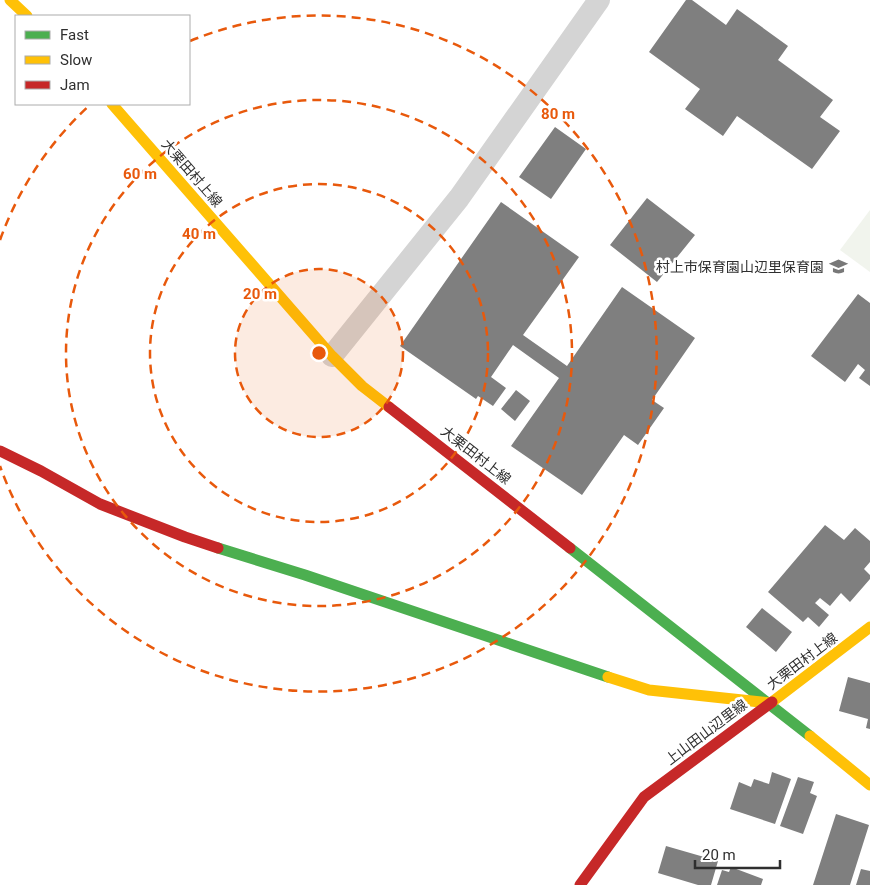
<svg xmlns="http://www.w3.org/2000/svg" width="870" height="885" viewBox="0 0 870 885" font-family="Roboto,'Noto Sans JP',sans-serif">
<rect width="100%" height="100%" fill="#fff"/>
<path fill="#f1f4ed" d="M870 210V272L840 250Z"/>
<path fill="#7f7f7f" d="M686 0H692L726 25 737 9 788 46 778 60 833 100 820 117 840 131 812 169 737 116 723 136 685 109 700 89 649 52Z
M555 127 586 149 551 199 519 177Z
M647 198 695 235 657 282 610 245Z
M501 202 579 257 523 335 567 366 622 287 695 338 652 400 664 408 638 445 624 435 582 495 511 446 559 378 513 345 491 377 506 388 493 406 478 396 476 399 400 346Z
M858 294 870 303V386L859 378 865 370 858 364 845 382 811 356Z
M516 390 530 401 515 421 501 409Z
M825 525 844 540 855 528 870 541V562L864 569 870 575V579L850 602 841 593 830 606 820 598 815 603 829 615 819 627 808 617 803 622 768 592Z
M762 608 792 632 776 652 746 627Z
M848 677 870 683V729L866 728 868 719 839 711Z
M772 772 791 779 775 824 730 809 739 782 751 787 754 779 769 784Z
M798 777 814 782 810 793 817 796 803 834 780 826Z
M836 814 869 825 850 885H813Z
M666 846 718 861 711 885H698L658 873Z
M731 867 763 879 761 885H717L722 870 729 872Z
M861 869 870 871V885H856Z"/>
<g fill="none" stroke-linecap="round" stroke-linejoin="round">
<path stroke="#d4d4d4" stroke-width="22" d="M332 356 459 198 599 0"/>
<path stroke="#4caf50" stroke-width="11" d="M218 548 305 575 608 677
M570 548 810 736"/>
<path stroke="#ffc107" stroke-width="11" d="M10 0 27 16
M112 104 332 356 362 386 389 407
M608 677 649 690 770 703
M772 702 870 627
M810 736 870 785"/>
<path stroke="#c62828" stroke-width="11" d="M389 407 570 548
M0 451 41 471 100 504 185 537 218 548
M580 885 644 797 772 702"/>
</g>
<circle cx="319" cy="353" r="84" fill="#e8590c" fill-opacity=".12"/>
<g fill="none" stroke="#e8590c" stroke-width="2.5" stroke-dasharray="9 6">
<circle cx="319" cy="353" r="84"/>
<circle cx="319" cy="353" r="169"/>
<circle cx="319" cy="353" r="253"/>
<path d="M0 240A338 338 0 0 1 91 104M190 41A338 338 0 1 1 0 466"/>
</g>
<defs>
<symbol id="school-bare" viewBox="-9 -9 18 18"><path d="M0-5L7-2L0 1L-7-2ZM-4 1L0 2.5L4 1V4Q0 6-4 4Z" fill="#787878" stroke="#fff" stroke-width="2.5" paint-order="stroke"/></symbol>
</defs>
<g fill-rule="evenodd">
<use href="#school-bare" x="826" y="254" width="25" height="25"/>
</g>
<g text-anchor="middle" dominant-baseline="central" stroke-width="5" stroke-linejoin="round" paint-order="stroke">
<g font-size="14" fill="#2f2f2f" stroke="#fff">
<text transform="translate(192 173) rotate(49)">大栗田村上線</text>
<text transform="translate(476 455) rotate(38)">大栗田村上線</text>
<text transform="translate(802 661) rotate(-37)">大栗田村上線</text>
<text transform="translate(706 732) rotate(-37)">上山田山辺里線</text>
</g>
<g font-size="14" fill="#2f2f2f" stroke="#fff" text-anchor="end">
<text x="824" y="267">村上市保育園山辺里保育園</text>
</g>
</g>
<circle cx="319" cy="353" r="8" fill="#e8590c" stroke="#fff" stroke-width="2.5"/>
<g font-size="15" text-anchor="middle" font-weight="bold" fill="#e8590c" stroke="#fff" stroke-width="5" stroke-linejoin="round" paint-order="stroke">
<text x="558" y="119">80 m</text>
<text x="140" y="179">60 m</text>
<text x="199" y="239">40 m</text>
<text x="260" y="299">20 m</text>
</g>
<rect x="15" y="15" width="175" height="90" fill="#ffffff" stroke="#acacac"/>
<rect x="25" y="31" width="25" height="8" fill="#4caf50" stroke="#acacac"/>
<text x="60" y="40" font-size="15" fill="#2f2f2f">Fast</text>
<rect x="25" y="56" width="25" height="8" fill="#ffc107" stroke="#acacac"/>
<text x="60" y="65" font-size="15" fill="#2f2f2f">Slow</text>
<rect x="25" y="81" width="25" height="8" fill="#c62828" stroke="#acacac"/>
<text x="60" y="90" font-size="15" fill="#2f2f2f">Jam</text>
<path d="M695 860v8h85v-8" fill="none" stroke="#2f2f2f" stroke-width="2.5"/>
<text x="702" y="860" font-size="15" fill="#2f2f2f" stroke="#ffffff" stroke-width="4" paint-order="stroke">20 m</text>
</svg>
